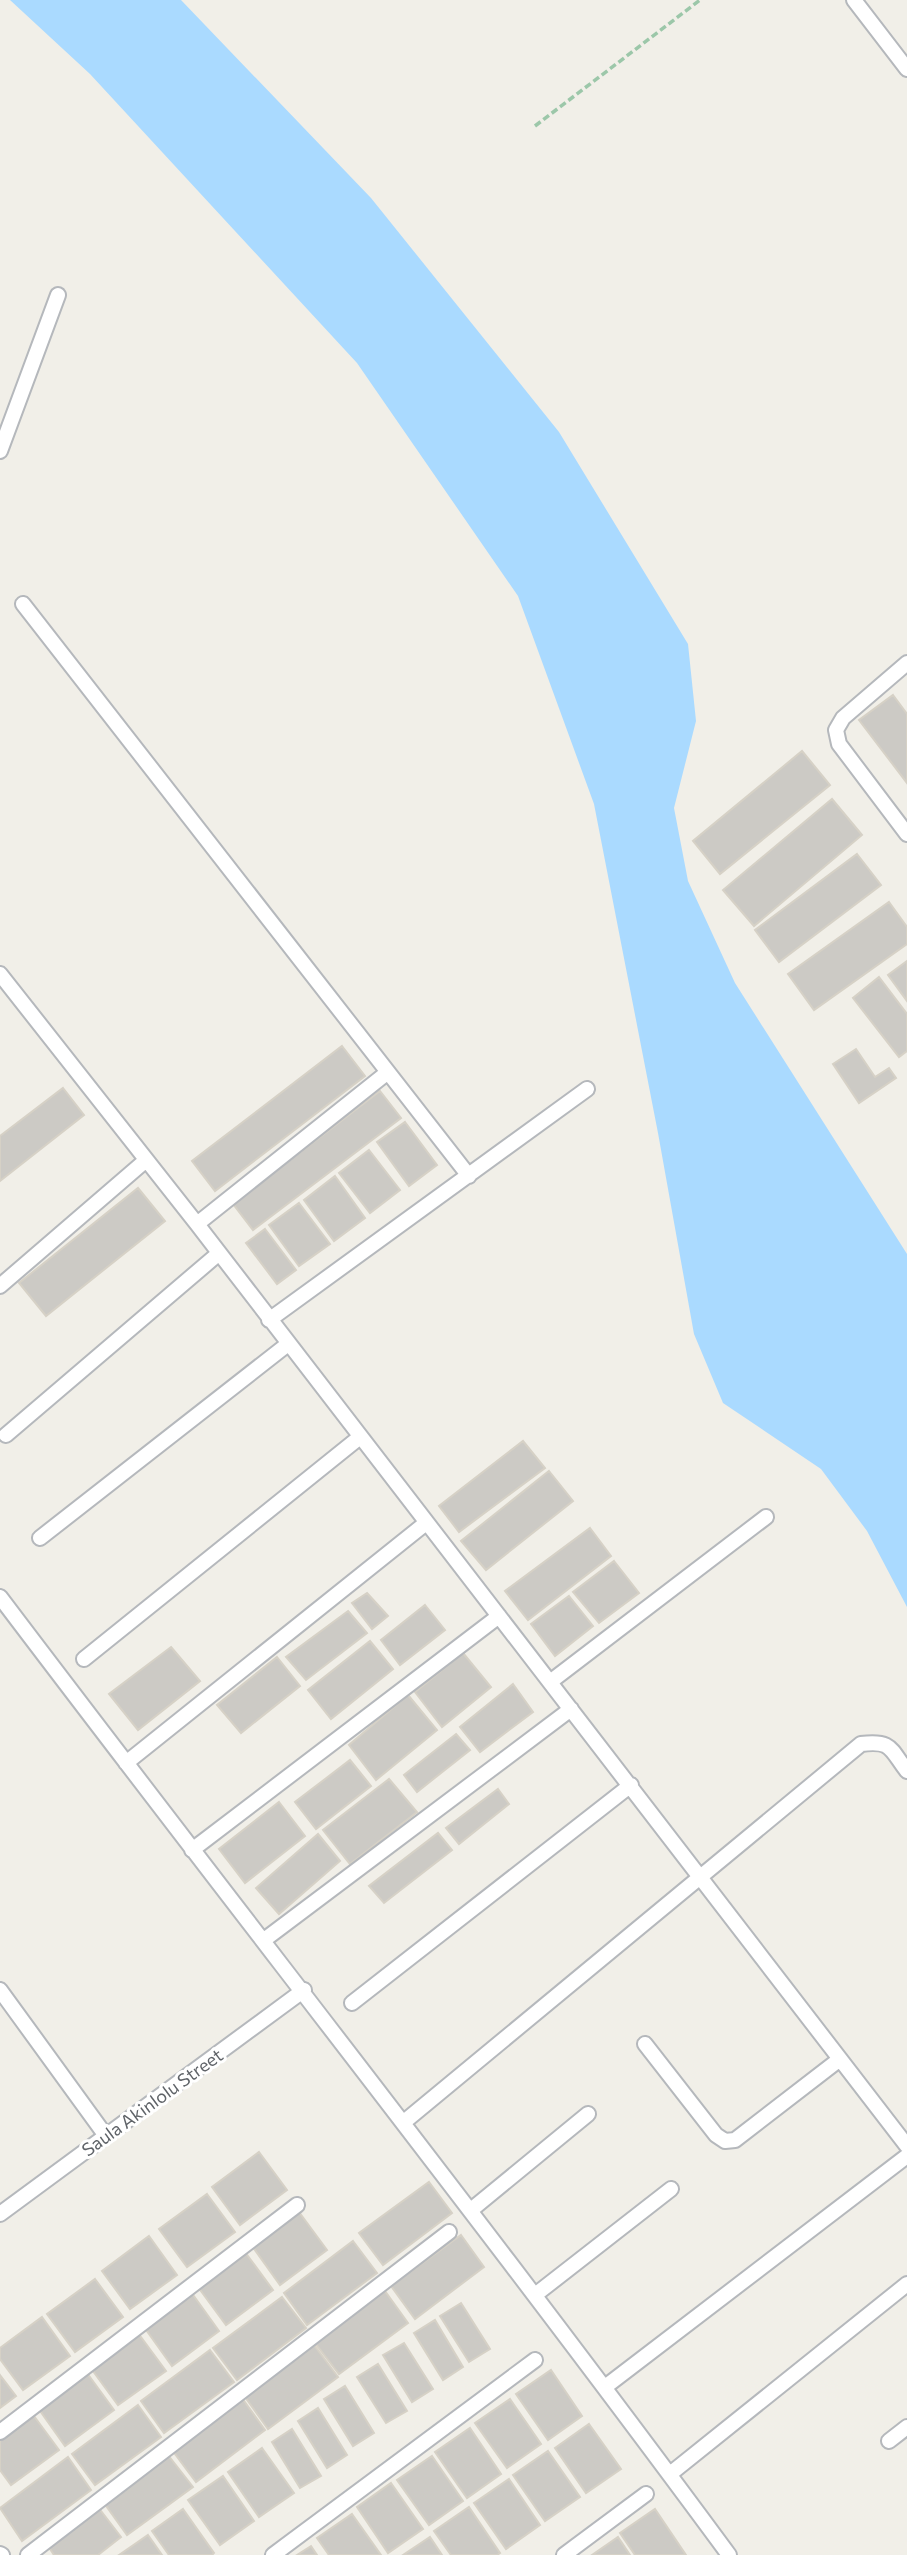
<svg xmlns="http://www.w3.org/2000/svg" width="907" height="2555" viewBox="0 0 907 2555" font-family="Commissioner,sans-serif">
<rect width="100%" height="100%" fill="#f1efe8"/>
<path fill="#aadaff" d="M10 0H181L371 198 559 432 688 644 696 721 674 808 688 881 735 983 907 1254V1607L867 1531 821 1469 723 1403 694 1334 658 1133 594 804 518 596 357 363 90 74Z"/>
<path fill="#cccac5" stroke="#d6d1c6" stroke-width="2" d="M893 695 907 714V783L859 720Z
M802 751 830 785 720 874 693 841Z
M832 799 862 835 754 926 723 890Z
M857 854 881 885 779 962 755 930Z
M889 902 907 927V944L814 1010 788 974Z
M907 961V1001L888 975Z
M879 977 907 1014V1051L899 1057 853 998Z
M342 1046 365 1076 215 1191 192 1161Z
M856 1049 875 1077 889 1068 896 1078 859 1103 833 1064Z
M63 1088 84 1115 0 1181V1136Z
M380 1091 401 1118 253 1230 233 1204Z
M405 1122 437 1165 409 1186 377 1142Z
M369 1150 400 1190 370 1213 339 1173Z
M335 1176 365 1218 334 1241 304 1200Z
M138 1188 165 1221 46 1316 19 1283Z
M299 1203 330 1244 299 1266 269 1225Z
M265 1229 296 1270 277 1284 246 1243Z
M523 1441 545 1468 459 1532 439 1506Z
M549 1471 573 1501 486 1570 461 1541Z
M590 1528 611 1556 528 1620 505 1591Z
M614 1561 639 1593 599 1623 573 1592Z
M367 1593 388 1616 372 1629 352 1603Z
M569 1596 593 1626 555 1656 531 1624Z
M425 1605 445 1630 400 1665 381 1640Z
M348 1611 367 1633 306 1680 286 1657Z
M370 1641 393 1669 331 1719 308 1690Z
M171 1647 200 1681 138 1730 109 1694Z
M463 1653 491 1687 442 1727 415 1692Z
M277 1657 300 1686 241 1733 217 1705Z
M513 1684 533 1712 480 1752 460 1727Z
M408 1695 437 1730 376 1780 349 1745Z
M456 1734 470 1750 417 1792 404 1775Z
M350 1760 371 1786 316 1829 295 1802Z
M389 1779 417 1812 350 1864 323 1830Z
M498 1789 509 1804 459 1844 446 1828Z
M279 1802 305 1836 245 1883 219 1849Z
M438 1833 452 1850 384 1903 369 1886Z
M318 1834 340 1861 279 1914 256 1888Z
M259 2152 287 2190 240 2225 212 2187Z
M429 2182 452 2213 383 2265 359 2233Z
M207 2194 235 2232 187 2267 159 2229Z
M299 2212 327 2250 280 2285 252 2246Z
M461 2235 484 2267 415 2319 391 2286Z
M149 2236 177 2275 130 2309 102 2271Z
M353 2241 377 2273 307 2325 284 2293Z
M245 2252 273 2290 226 2325 198 2287Z
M95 2279 123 2317 75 2352 47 2314Z
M385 2291 408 2323 339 2374 315 2343Z
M191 2292 219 2331 172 2366 144 2327Z
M282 2297 306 2328 237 2380 213 2348Z
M461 2303 490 2349 469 2362 440 2316Z
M42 2317 70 2356 23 2390 0 2359V2348Z
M435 2320 463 2367 443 2380 414 2333Z
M138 2333 166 2371 118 2405 90 2367Z
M404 2343 433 2389 412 2402 383 2355Z
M314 2345 338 2377 268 2429 245 2397Z
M210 2350 234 2382 164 2433 141 2401Z
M378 2364 407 2411 386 2423 357 2377Z
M551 2370 582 2416 548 2440 516 2394Z
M87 2373 114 2410 65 2446 38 2408Z
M0 2375 16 2396 0 2408Z
M345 2386 374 2433 353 2446 324 2399Z
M242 2398 265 2430 196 2482 172 2450Z
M510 2399 541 2444 507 2468 475 2423Z
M138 2405 161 2437 95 2485 72 2454Z
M318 2408 347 2455 327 2468 298 2421Z
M31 2412 59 2450 11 2485 0 2470V2435Z
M589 2424 621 2469 586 2493 555 2448Z
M470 2428 501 2474 467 2498 435 2452Z
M292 2429 321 2476 300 2488 272 2442Z
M262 2448 294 2493 259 2517 228 2472Z
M548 2451 580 2497 545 2521 513 2475Z
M168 2455 193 2487 127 2535 104 2503Z
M432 2456 463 2501 429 2525 397 2480Z
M68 2457 91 2490 22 2541 0 2508Z
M223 2476 254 2521 220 2545 188 2500Z
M509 2479 540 2525 506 2549 474 2503Z
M391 2483 423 2529 388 2553 357 2507Z
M98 2507 121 2537 98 2555H54L48 2546Z
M469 2507 500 2553 497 2555H451L434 2531Z
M183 2509 214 2553 212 2555H169L152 2531Z
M655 2509 686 2555H635L620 2533Z
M352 2514 381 2555H329L317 2538Z
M148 2535 162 2555H119Z
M430 2537 442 2555H403Z
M618 2537 630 2555H592Z
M311 2546 317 2555H297Z"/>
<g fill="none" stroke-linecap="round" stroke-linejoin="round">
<defs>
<path id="street" d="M854 0 907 69
M0 451 58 295
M23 604 469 1176
M907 663 843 718 836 730 839 744 907 834
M0 974 197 1224 907 2146
M197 1224 388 1072
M0 1286 145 1161
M269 1320 587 1089
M6 1435 218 1254
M40 1538 288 1344
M0 1597C242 1917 491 2232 729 2555
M84 1659 360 1437
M550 1682 766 1517
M126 1763 426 1523
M192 1850 499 1616
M264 1940 571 1709
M0 1990 106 2136
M352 2003 631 1785
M645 2044 716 2135 725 2141 735 2140 840 2059
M404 2122 861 1744C892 1740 890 1749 907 1771
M471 2210 588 2114
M0 2214 304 1990
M535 2295 671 2189
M605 2387 907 2156
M0 2432 297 2205
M889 2441 907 2427
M670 2474 907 2284
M0 2554 2 2555
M28 2555 449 2232
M273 2555 535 2360
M564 2555 646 2494"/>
</defs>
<use href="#street" stroke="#b5b8bc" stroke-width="18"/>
<path stroke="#9cc7a9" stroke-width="3.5" stroke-dasharray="7 3.5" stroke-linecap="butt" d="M535 126 700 0"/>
<use href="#street" stroke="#fff" stroke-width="14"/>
</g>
<g text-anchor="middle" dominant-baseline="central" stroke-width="6" stroke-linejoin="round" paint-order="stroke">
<g font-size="18" fill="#5f6368" stroke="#fff">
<text transform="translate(152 2102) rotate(-36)">Saula Akinlolu Street</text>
</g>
</g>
</svg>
